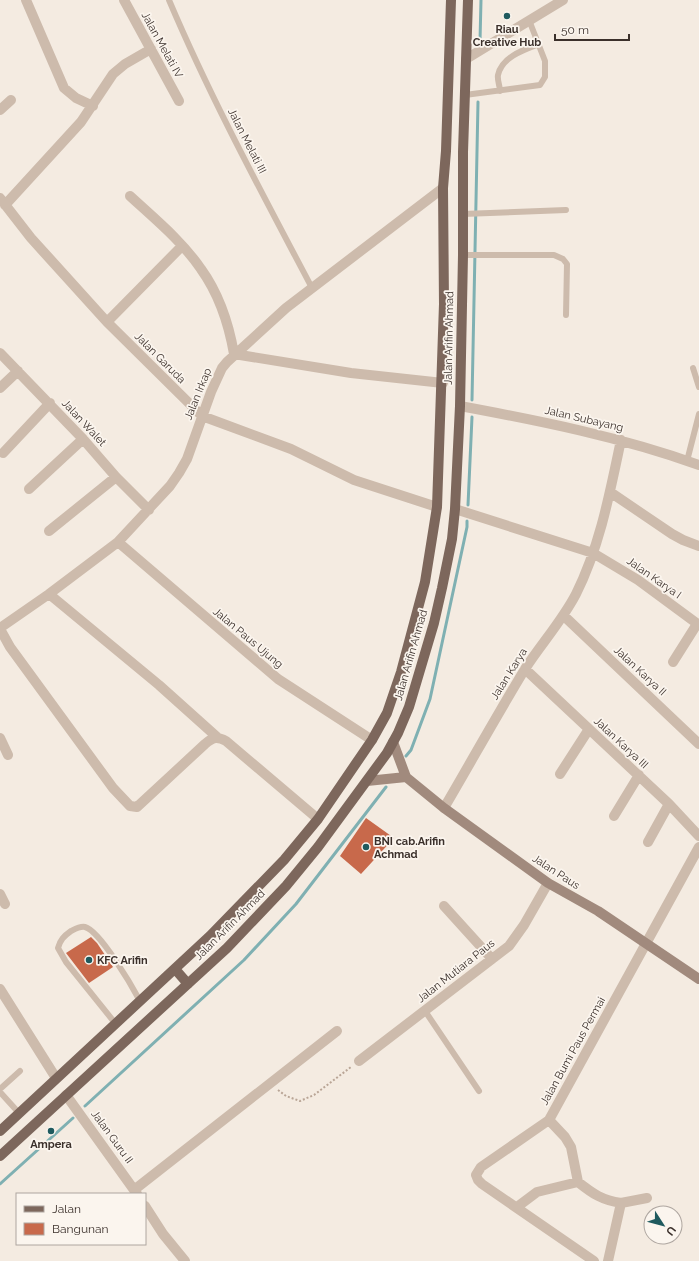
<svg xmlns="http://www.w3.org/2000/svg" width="699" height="1261" viewBox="0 0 699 1261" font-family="Raleway,sans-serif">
<rect width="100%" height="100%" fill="#f4ebe1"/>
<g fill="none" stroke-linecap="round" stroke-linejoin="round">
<path stroke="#7fb0b2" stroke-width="3" d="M480 41 481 0
M472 400 478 102
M468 505 472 417
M406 756 411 750 430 699 467 527V521
M85 1106 244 960 296 904 386 787
M0 1184 73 1118"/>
</g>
<path fill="#c8694b" d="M366 818 394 838 361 874 340 856Z
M91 937 97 943 113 967 89 983 66 953Z"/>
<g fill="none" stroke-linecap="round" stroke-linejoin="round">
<path stroke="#b9a596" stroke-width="2" stroke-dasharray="2 2" stroke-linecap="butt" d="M278 1090 286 1096 300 1101 314 1095 351 1067"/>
<path stroke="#cdbbac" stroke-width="6" d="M169 0C211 99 262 193 312 288
M500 91C500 86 497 80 498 75 502 57 523 50 539 44
M465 95 540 85 545 77V61L529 20
M463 214 566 210
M463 255H554L563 259 567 264 566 315
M693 368 699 387
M687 461 699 414
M425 1011 479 1091
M115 1023 66 962 58 948C60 940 64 936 71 931 75 929 80 926 85 927 100 931 132 986 140 1001
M0 1089 20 1071
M0 1092 19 1113"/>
<path stroke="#cdbbac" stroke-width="10" d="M26 0 64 88 76 98 93 106
M124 0 179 101
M466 59 563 0
M0 110 11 100
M130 196C155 219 182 241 201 269 219 294 229 325 234 354L351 373 443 383
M0 198 31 238 107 322 202 416 291 449 354 480 437 507
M5 205 81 122 113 74 125 64 151 49
M107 322 182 246
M0 353 83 439 116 477 149 510
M0 388 18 371
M460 406C541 421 621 437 699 465
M3 453 50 403
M29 489 83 439
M610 492 672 534 683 540 699 546
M455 509 593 553 638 580 699 625
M49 531 116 477
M118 542 278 679 372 740
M49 594 159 685 217 737
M564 616 699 744
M0 628 49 594 118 542 170 486 179 473 187 459 211 392 222 368 227 362 286 308 443 188
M0 629 10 647 113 788 130 806 137 807 205 744C213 737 217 736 226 741L318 819
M673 662 697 624
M525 669 669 804 699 836
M0 738 8 755
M560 774 589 729
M444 808C471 762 497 715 525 669 541 644 562 621 576 594 600 546 610 492 621 440
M614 816 639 775
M648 842 669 804
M0 894 5 904
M444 906 492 959
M0 989 56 1078
M359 1061 509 946 524 925 548 883
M66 1095 137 1194
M549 1120 565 1137 571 1147 578 1182
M134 1190 337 1031
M621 1203 647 1198
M145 1206 163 1234 185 1261
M517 1207 537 1192 578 1182C593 1194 602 1200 621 1203L608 1261
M594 1261 482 1184 478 1180 476 1175 481 1167 549 1120 699 847"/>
<path stroke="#a18a7d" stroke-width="10" d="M393 742 406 777 444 808 548 883 598 911 699 979
M367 781 406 777"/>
<path stroke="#7d675c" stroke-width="10" d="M175 969 188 984
M0 1131 210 936 284 860 318 819 372 740 387 713 401 672 425 582 437 507 444 304 443 188 446 151 451 0
M0 1156 227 948 286 886 318 847 387 753 398 733 409 707 434 623 442 588 452 539 455 509 460 406 463 255V152L468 0"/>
</g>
<g fill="#1f5a5e" stroke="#fbf5ee" stroke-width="1.5">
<circle cx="507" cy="16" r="4"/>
<circle cx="366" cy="847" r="4"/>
<circle cx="89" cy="960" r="4"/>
<circle cx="51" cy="1131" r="4"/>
</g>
<g text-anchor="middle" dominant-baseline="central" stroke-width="3.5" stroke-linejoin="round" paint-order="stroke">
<g font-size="11" font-weight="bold" fill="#3b302b" stroke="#fbf5ee">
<text x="507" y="29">Riau<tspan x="507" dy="13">Creative Hub</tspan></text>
<text x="374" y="841" text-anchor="start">BNI cab.Arifin<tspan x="374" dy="13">Achmad</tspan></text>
<text x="97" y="960" text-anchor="start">KFC Arifin</text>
<text x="51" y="1144">Ampera</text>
</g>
<g font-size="11" fill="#3b302b" stroke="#fbf5ee">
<text transform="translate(162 45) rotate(61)">Jalan Melati IV</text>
<text transform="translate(247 141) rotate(63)">Jalan Melati III</text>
<text transform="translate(449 338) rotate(-89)">Jalan Arifin Ahmad</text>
<text transform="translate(160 358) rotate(45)">Jalan Garuda</text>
<text transform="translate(198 394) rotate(-68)">Jalan Irkap</text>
<text transform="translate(584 419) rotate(13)">Jalan Subayang</text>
<text transform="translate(84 423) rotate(47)">Jalan Walet</text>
<text transform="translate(654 578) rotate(35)">Jalan Karya I</text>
<text transform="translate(248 638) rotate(40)">Jalan Paus Ujung</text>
<text transform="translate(411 655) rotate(-74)">Jalan Arifin Ahmad</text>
<text transform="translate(640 671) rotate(43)">Jalan Karya II</text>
<text transform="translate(509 674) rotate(-58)">Jalan Karya</text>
<text transform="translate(621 743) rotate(43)">Jalan Karya III</text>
<text transform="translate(556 872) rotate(33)">Jalan Paus</text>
<text transform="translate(230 925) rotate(-45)">Jalan Arifin Ahmad</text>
<text transform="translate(456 971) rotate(-38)">Jalan Mutiara Paus</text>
<text transform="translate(573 1051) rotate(-61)">Jalan Bumi Paus Permai</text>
<text transform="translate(112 1137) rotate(54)">Jalan Guru II</text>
</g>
</g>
<rect x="16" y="1193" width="130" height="52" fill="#fbf5ee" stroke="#aea6a0"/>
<rect x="24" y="1206" width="20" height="6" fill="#7d675c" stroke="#aea6a0"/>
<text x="52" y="1213" font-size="12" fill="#3b302b">Jalan</text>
<rect x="24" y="1223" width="20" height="12" fill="#c8694b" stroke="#aea6a0"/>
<text x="52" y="1233" font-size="12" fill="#3b302b">Bangunan</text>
<g transform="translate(663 1225) rotate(126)"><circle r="19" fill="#fbf5ee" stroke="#aea6a0"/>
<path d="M0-3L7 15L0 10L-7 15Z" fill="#1f5a5e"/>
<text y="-6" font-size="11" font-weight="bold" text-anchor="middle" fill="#3b302b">U</text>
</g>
<path d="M555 34v6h74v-6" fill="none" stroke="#3b302b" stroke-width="2"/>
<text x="561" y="34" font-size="12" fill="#3b302b" stroke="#fbf5ee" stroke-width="3" paint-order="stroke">50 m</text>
</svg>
